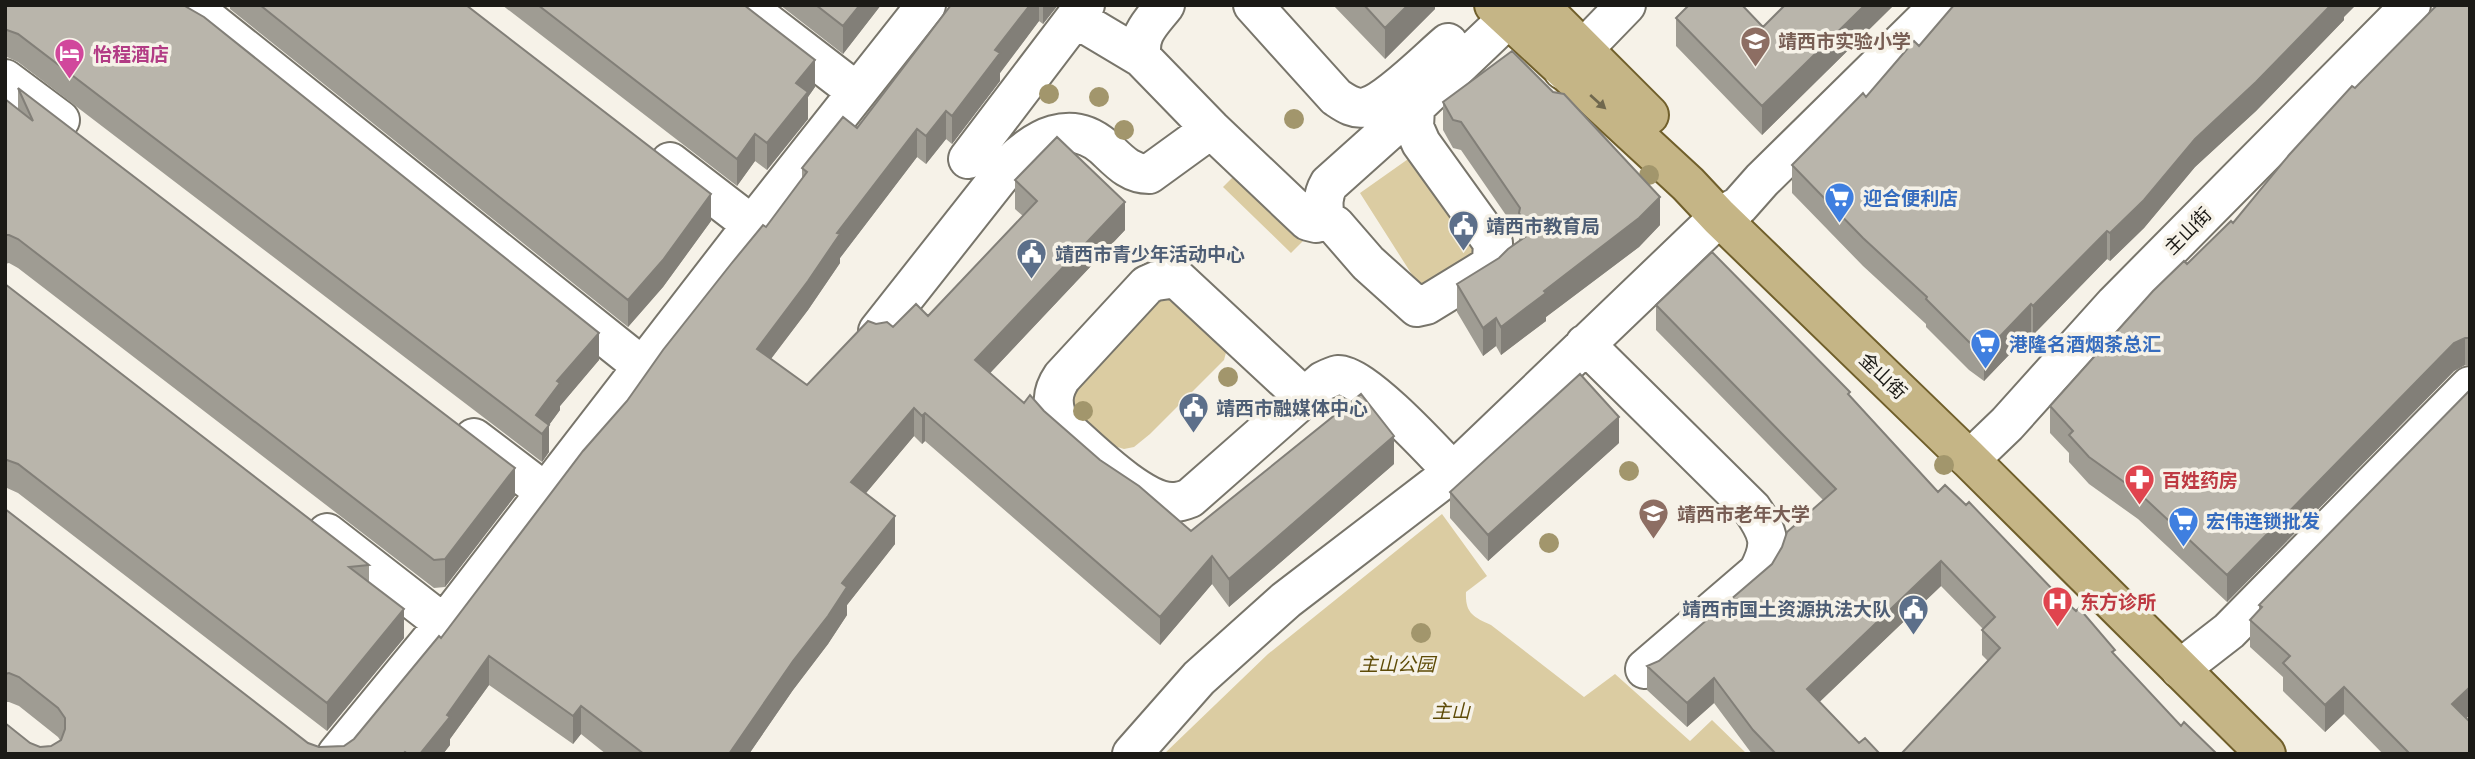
<svg xmlns="http://www.w3.org/2000/svg" width="2475" height="759" viewBox="0 0 2475 759" font-family="'Times New Roman','Noto Sans SC',serif">
<rect width="100%" height="100%" fill="#f6f2e8"/>
<path fill="#dbcca2" d="M1411 157 1480 253 1423 292 1360 193Z
M1239 171 1307 237 1291 253 1223 187Z
M1161 287 1227 349 1224 360 1150 434 1134 447 1124 449 1114 446 1070 409 1062 390Z
M1442 514 1487 576 1466 592C1465 613 1473 617 1491 625L1584 697 1615 674 1690 741 1712 720 1747 754H1164L1268 654Z"/>
<g fill="none" stroke-linecap="round" stroke-linejoin="round">
<defs>
<path id="minor" d="M190 5 643 367
M744 5 857 92
M1165 5C1151 23 1137 34 1142 58L1211 129 1308 221 1316 223 1325 220 1335 225 1368 263 1417 307 1426 305 1488 267 1492 260 1493 243 1421 143 1414 127 1415 107 1522 5
M1253 5 1336 97C1345 103 1354 110 1366 107 1387 102 1430 58 1448 43
M1075 18 1142 58
M1563 70 1626 5
M5 79 60 120
M968 159 1085 5
M670 162 752 225
M1325 220C1323 206 1322 196 1329 184L1396 124 1413 117
M878 331 1009 165C1036 138 1070 118 1104 147 1118 160 1129 174 1149 174L1211 129
M1585 344 1752 509C1769 534 1773 544 1758 572L1645 669
M1304 397 1176 278 1156 281 1147 285 1062 377C1051 393 1052 405 1059 423 1085 445 1141 504 1174 502 1179 502 1185 500 1190 498L1323 381C1327 379 1333 376 1338 375 1363 374 1434 452 1453 472
M474 438 545 492
M1967 457 1982 448 2007 424 2115 304 2411 5
M327 533 444 624
M2180 669 2229 631 2470 386
M337 754 444 624 752 225 926 5
M1132 754 1199 678 1286 600 1453 472 1719 217 1739 206 1762 180 1940 5"/>
<path id="major" d="M1494 5 1688 184 1719 217 1967 457 2266 754
M1539 5 1649 115"/>
</defs>
<use href="#minor" stroke="#78756b" stroke-width="42"/>
<use href="#major" stroke="#705f2b" stroke-width="42"/>
<use href="#minor" stroke="#fff" stroke-width="38"/>
<use href="#major" stroke="#c5b586" stroke-width="38"/>
</g>
<g fill="#a2966c">
<circle cx="1049" cy="94" r="10"/>
<circle cx="1099" cy="97" r="10"/>
<circle cx="1294" cy="119" r="10"/>
<circle cx="1124" cy="130" r="10"/>
<circle cx="1649" cy="175" r="10"/>
<circle cx="1228" cy="377" r="10"/>
<circle cx="1083" cy="411" r="10"/>
<circle cx="1944" cy="465" r="10"/>
<circle cx="1629" cy="471" r="10"/>
<circle cx="1549" cy="543" r="10"/>
<circle cx="1421" cy="633" r="10"/>
</g>
<path fill="#9f9c93" d="M5 5 599 360 560 406V410L549 425V452L542 462 18 62 7 57 5 58Z
M230 5H466L711 221 663 287 628 327 230 9Z
M502 5H744L815 87 808 97V119L767 170 755 161 737 186Z
M780 5H881L843 54Z
M951 5H1058L1043 24 1039 21 1000 73V81L952 144 946 139 926 164 917 157 840 258V263L808 310 771 359 807 385 876 324 893 327 928 316 1023 216 1015 209V180L1125 230 990 373 1024 403 1044 411 1100 460 1191 531 1394 464 1229 607 1212 584 1160 645 925 441 922 444 914 436 865 494 895 544 847 605V615L828 644 793 690 749 754H606L581 734 573 744 489 685 450 739V745L443 754H5L30 743 40 747 51 746 60 740 58 737 19 706 9 702H5V509L308 743 319 747 344 746 354 739 441 638 766 227 802 179V168L857 128Z
M1333 5H1435V9L1385 59Z
M1785 5H1894L1762 135 1676 46V18L1763 27Z
M2470 5V365H2465L2454 371 2227 602 2138 519 2089 484 2069 462V453L2050 433V406L2187 264 2233 223 2355 88Z
M2344 17V20L2256 111 2195 167 2144 228 2110 261 2107 259 2033 335 2031 332 1984 381 1969 370 1926 327V324L1863 266 1792 193V165L1866 97 1919 46Z
M18 88 515 496 445 587 434 588 18 268 9 263 5 264V99L18 109Z
M1443 102 1660 225 1639 247 1546 317V321L1501 355 1496 346 1483 356 1457 312V284L1499 258 1519 241V234L1461 150 1453 148 1443 130Z
M5 284 369 565V582L404 638 327 731 18 493 7 488 5 489Z
M1656 305 1850 397 1938 492 2115 655 2181 726 2217 754 1988 661 1982 655V630L1983 629 1941 586 1819 702 1859 743 1880 754H1752L1714 703 1687 727 1647 690V666L1659 661 1772 564 1823 500 1656 330Z
M2470 390V715L2466 718 2470 754H2383L2344 714 2325 732 2283 691V677L2250 647V620L2259 610V605Z
M1619 443 1488 561 1450 518V492Z"/>
<path fill="#827f78" d="M860 5H881L843 54V26Z
M1030 5H1039V21L1000 73V81L952 144V116L995 50Z
M1043 5H1058L1043 24Z
M1408 5H1435V9L1385 59V28Z
M1865 5H1894L1762 135V106Z
M2331 5H2356L2344 17V20L2256 111 2195 167 2144 228 2110 261V233L2195 139Z
M5 30H7V57L5 58Z
M815 60V87L808 97V119L767 170V143L796 83Z
M946 111V139L926 164V136Z
M917 129V157L840 258V263L808 310 757 377V349L837 233Z
M755 134V161L737 186V159Z
M711 194V221L663 287 628 327V300Z
M1660 197V225L1639 247 1546 317V321L1501 355V327Z
M1125 202V230L975 389V360Z
M2107 231V259L2033 335V306Z
M2031 304V332L1984 381V353Z
M1496 318V346L1483 356V328Z
M599 333V360L560 406V410L549 425V452L542 462V434L536 415 557 381Z
M2465 338V365L2454 371 2227 602V575L2454 343Z
M914 408V436L851 511V482Z
M925 413V441L922 444V416Z
M1619 417V443L1488 561V535Z
M1394 436V464L1229 607V579Z
M515 468V496L445 587V559Z
M895 516V544L847 605V615L828 644 793 690 749 754H729L842 583Z
M1212 556V584L1160 645V617Z
M1941 561V586L1807 714V689Z
M404 609V638L327 731V703Z
M489 656V685L450 739V745L443 754H420Z
M1714 678V703L1687 727V703Z
M2344 687V714L2325 732V705Z
M2470 687V715L2452 731V704Z
M581 706V734L573 744V716Z"/>
<path fill="#b9b5ab" stroke="#827f78" stroke-width="2" d="M5 5H183L204 17 599 333 557 381 560 383 536 415 549 425 542 434 18 34 7 30H5Z
M260 5H466L711 194 663 260 628 300Z
M538 5H744L815 60 796 83 808 92 767 143 755 134 737 159Z
M816 5H860L843 26Z
M951 5H1030L995 50 1000 53 952 116 946 111 926 136 917 129 837 233 840 234 808 281 757 349 807 385 868 321 876 324 887 322 893 327 916 304 928 316 1037 201 1015 180 1057 137 1125 202 975 360 1024 403 1030 395 1044 411 1100 460 1139 486 1191 531 1361 394 1394 436 1229 579 1212 556 1160 617 925 413 922 416 914 408 851 482 895 516 842 583 847 587 828 616 793 661 729 754H644L581 706 573 716 489 656 447 715 450 717 420 754H408L405 752 403 754H5V723L30 743 40 747 51 746 61 740 65 729V718L58 708 19 677 9 673 5 674V509L308 743 319 747 344 746 354 739 439 636 441 638 583 451 627 401 663 350 731 264 763 225 766 227 807 172 802 168 843 117 857 128Z
M1364 5H1408L1385 28Z
M1689 5H1742L1763 27 1785 5H1865L1762 106 1676 18Z
M1954 5H2331L2256 82 2195 139 2144 200 2110 233 2107 231 2033 306 2031 304 1984 353 1969 342 1926 299 1927 297 1863 238 1792 165 1863 93 1866 97 1914 41 1919 46Z
M2437 5H2470V338H2465L2454 343 2227 575 2138 492 2089 457 2069 435 2073 431 2050 406 2153 291 2184 261 2187 264 2231 221 2233 223 2289 155 2352 86 2355 88Z
M1512 51 1553 92 1564 94 1660 197 1639 218 1544 291 1546 293 1501 327 1496 318 1483 328 1457 284 1499 258 1508 249 1532 232 1519 213 1520 208 1461 122 1453 120 1443 102Z
M18 88 515 468 445 559 434 560 18 239 9 235H5V99L33 121Z
M1712 252 1850 392 1848 394 1938 492 1945 485 1966 505 1969 502 2054 591 2076 611 2079 608 2115 650 2112 652 2181 726 2184 722 2217 754H1901L2000 648 1982 630 1995 617 1941 561 1807 689 1859 743 1865 738 1880 754H1776L1753 730 1714 678 1687 703 1647 666 1659 661 1772 564 1782 547 1787 532 1836 489 1656 305Z
M5 284 369 565 349 567 404 609 327 703 18 464 7 460H5Z
M1580 374 1619 417 1488 535 1450 492Z
M2470 390V687L2452 704 2470 722V754H2410L2344 687 2325 705 2283 663 2290 656 2250 620 2262 607 2259 605Z"/>
<defs><path id="oneway-solid" d="M-6-.8H1V-3.2L6.5 0L1 3.2V.8H-6Z" transform="scale(1.75)"/></defs>
<use fill="#70684e" href="#oneway-solid" transform="translate(1598 102) rotate(42)"/>
<defs>
<symbol id="school-pin" viewBox="-11 -11 22 30"><path d="M0 17L-7.5 6A9.5 9.5 0 1 1 7.5 6Z" fill="#8d6e63" stroke="#f6f2e8"/><path d="M0-5L7-2L0 1L-7-2ZM-4 1L0 2.5L4 1V4Q0 6-4 4Z" fill="#fff"/></symbol>
<symbol id="hotel-pin" viewBox="-11 -11 22 30"><path d="M0 17L-7.5 6A9.5 9.5 0 1 1 7.5 6Z" fill="#d1479c" stroke="#f6f2e8"/><path d="M-6-4.5h1.5V1H6V5H4.5V3h-9V5H-6ZM-4 0a1.8 1.8 0 1 1 3.6 0ZM.5 0V-2.5h3Q6-2.5 6 0Z" fill="#fff"/></symbol>
<symbol id="supermarket-pin" viewBox="-11 -11 22 30"><path d="M0 17L-7.5 6A9.5 9.5 0 1 1 7.5 6Z" fill="#3f7fe0" stroke="#f6f2e8"/><path d="M-6-5.5h2.5l.6 2H6L4.5 2H-2.5L-4.4-4H-6ZM-1.5 3.2a1.3 1.3 0 1 0 .1 0ZM3 3.2a1.3 1.3 0 1 0 .1 0Z" fill="#fff"/></symbol>
<symbol id="civic-pin" viewBox="-11 -11 22 30"><path d="M0 17L-7.5 6A9.5 9.5 0 1 1 7.5 6Z" fill="#5c6f8a" stroke="#f6f2e8"/><path d="M-.6-6.5H3V-4.5H.6V-3L4-1V1h2V6H-6V1h2V-1L-.6-3ZM-1.2 2.5V6h2.4V2.5Z" fill="#fff"/></symbol>
<symbol id="pharmacy-pin" viewBox="-11 -11 22 30"><path d="M0 17L-7.5 6A9.5 9.5 0 1 1 7.5 6Z" fill="#e0444e" stroke="#f6f2e8"/><path d="M-2-6h4v4h4v4h-4v4h-4v-4h-4v-4h4Z" fill="#fff"/></symbol>
<symbol id="hospital-pin" viewBox="-11 -11 22 30"><path d="M0 17L-7.5 6A9.5 9.5 0 1 1 7.5 6Z" fill="#e0444e" stroke="#f6f2e8"/><path d="M-5-5h3v3.5h4V-5h3V5h-3V1.5h-4V5h-3Z" fill="#fff"/></symbol>
</defs>
<g fill-rule="evenodd">
<use href="#school-pin" x="1738" y="24" width="35" height="47"/>
<use href="#hotel-pin" x="52" y="36" width="35" height="47"/>
<use href="#supermarket-pin" x="1822" y="180" width="35" height="47"/>
<use href="#civic-pin" x="1446" y="208" width="35" height="47"/>
<use href="#civic-pin" x="1014" y="236" width="35" height="47"/>
<use href="#supermarket-pin" x="1968" y="326" width="35" height="47"/>
<use href="#civic-pin" x="1176" y="390" width="35" height="47"/>
<use href="#pharmacy-pin" x="2122" y="462" width="35" height="47"/>
<use href="#school-pin" x="1636" y="496" width="35" height="47"/>
<use href="#supermarket-pin" x="2166" y="504" width="35" height="47"/>
<use href="#hospital-pin" x="2040" y="584" width="35" height="47"/>
<use href="#civic-pin" x="1896" y="592" width="35" height="47"/>
</g>
<g text-anchor="middle" dominant-baseline="central" stroke-width="7" stroke-linejoin="round" paint-order="stroke">
<g font-size="19" font-weight="bold" fill="#785e54" stroke="#f6f2e8" text-anchor="start">
<text x="1778" y="41">靖西市实验小学</text>
<text x="1677" y="514">靖西市老年大学</text>
</g>
<g font-size="19" font-weight="bold" fill="#b23c85" stroke="#f6f2e8" text-anchor="start">
<text x="93" y="54">怡程酒店</text>
</g>
<g font-size="19" font-weight="bold" fill="#366cbe" stroke="#f6f2e8" text-anchor="start">
<text x="1863" y="198">迎合便利店</text>
<text x="2009" y="344">港隆名酒烟茶总汇</text>
<text x="2206" y="521">宏伟连锁批发</text>
</g>
<g font-size="19" font-weight="bold" fill="#4e5e75" stroke="#f6f2e8" text-anchor="start">
<text x="1486" y="226">靖西市教育局</text>
<text x="1055" y="254">靖西市青少年活动中心</text>
<text x="1216" y="408">靖西市融媒体中心</text>
<text x="1891" y="609" text-anchor="end">靖西市国土资源执法大队</text>
</g>
<g font-size="19" fill="#1b1a16" stroke="#f6f2e8">
<text transform="translate(2188 231) rotate(-45)">主山街</text>
<text transform="translate(1883 376) rotate(44)">金山街</text>
</g>
<g font-size="19" font-weight="bold" fill="#be3a42" stroke="#f6f2e8" text-anchor="start">
<text x="2162" y="480">百姓药房</text>
<text x="2080" y="602">东方诊所</text>
</g>
<g font-size="19" font-style="italic" fill="#5e4b07" stroke="#f6f2e8">
<text x="1397" y="664">主山公园</text>
<text x="1451" y="711">主山</text>
</g>
</g>
<rect width="2475" height="759" fill="none" stroke="#1b1a16" stroke-width="14"/>
</svg>
